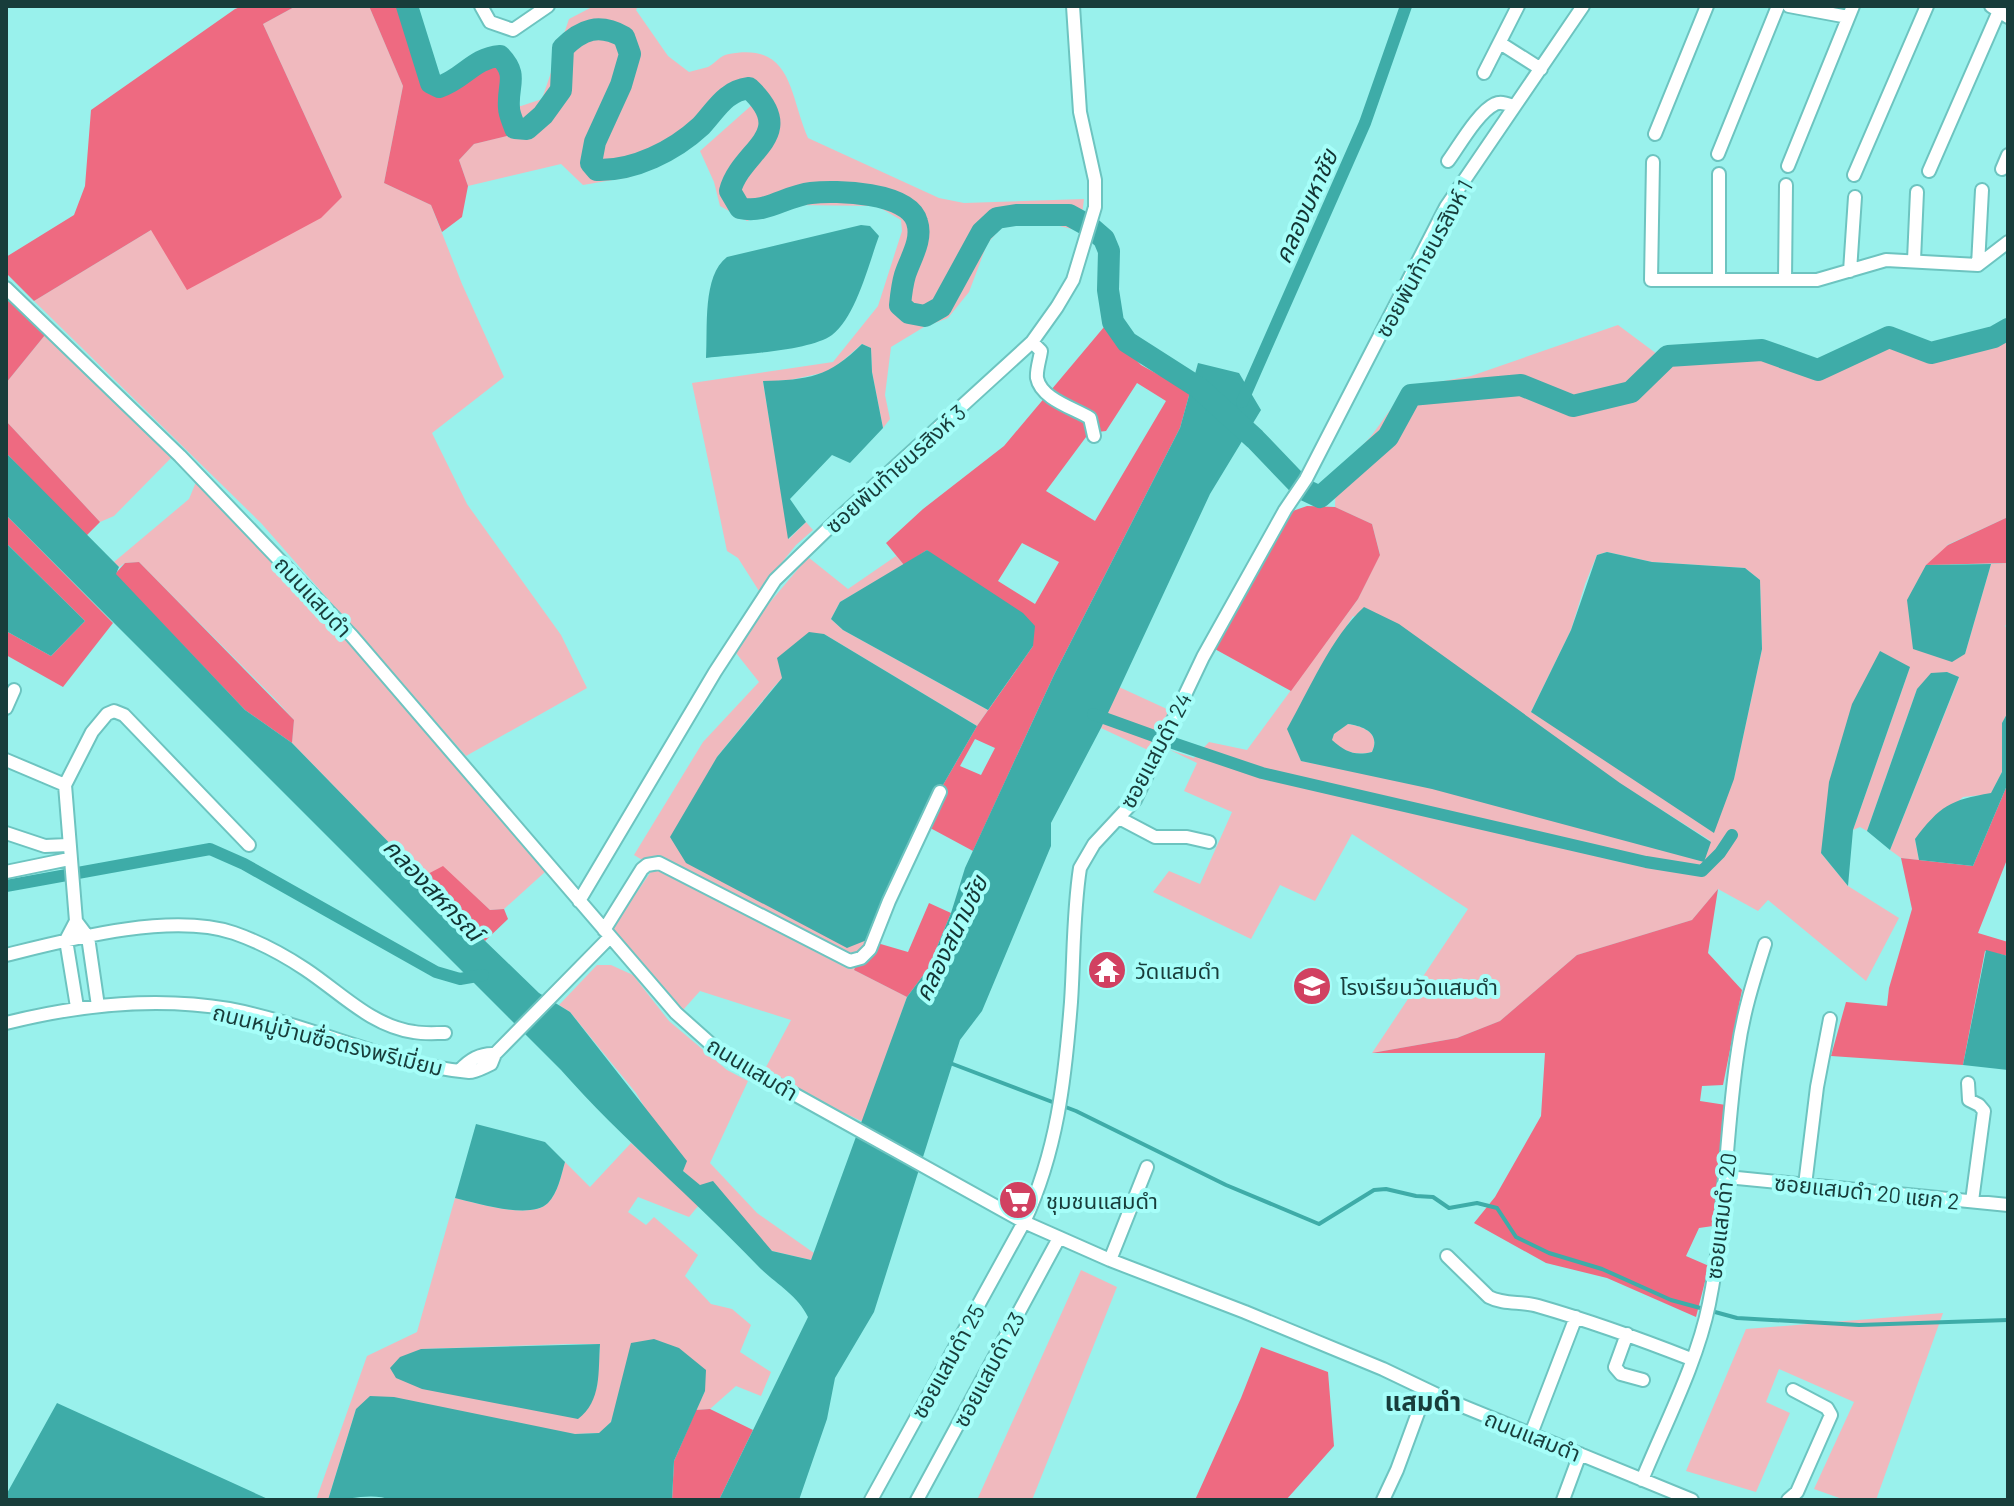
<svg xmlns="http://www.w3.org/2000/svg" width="2014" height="1506" viewBox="0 0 2014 1506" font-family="Barlow,'Noto Sans Thai',sans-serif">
<rect width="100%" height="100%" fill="#99f1ec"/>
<path fill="#f0b9be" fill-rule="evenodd" d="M296 6H369L403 86 384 183 431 205 462 284 504 377 432 433 467 504 561 635 587 688 466 756 261 523 34 301 151 230 342 197 263 24Z
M594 6H638L636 10 668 56 689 72C695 70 702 69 708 67 715 64 720 55 729 54 793 42 789 95 808 138L939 198 964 203 1084 199 1080 231 1043 222 1004 224 987 244 969 292 948 318 924 327 891 347 885 395 890 419 883 428 872 372 871 348 862 344 831 371 790 380 763 382 789 539 806 522 813 530 796 545 759 591 738 558 727 551 692 383 833 362 878 306 902 231 901 220 877 206 793 205 747 221 720 206 714 182 700 151 753 104 732 84 683 136 691 144 630 177 583 185 561 164 468 186 459 160 474 144 514 134 503 107 521 106 542 99 569 19Z
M1618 325 1657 354 1733 362 1769 359 1819 378 1891 345 1924 361 1987 348 2008 336V517L1947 545 1965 654 1991 564 2008 563V622L2005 626 2008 630V712L2002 723V772L1991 794 1963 797 1915 839 1919 860 1901 858 1890 850 1959 678 1947 672 1917 689 1867 831 1860 827 1853 830 1910 667 1821 853 1848 886 1899 918 1866 981 1768 900 1758 911 1718 889 1692 920 1577 955 1500 1021 1457 1038 1372 1053 1468 909 1352 834 1315 901 1280 885 1251 939 1153 892 1169 871 1200 884 1232 812 1184 791 1197 763 1170 750 1194 758 1209 742 1247 750 1358 599 1380 554 1372 524 1335 507 1336 475 1372 435 1406 388 1471 376ZM1607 552 1652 562 1745 568 1760 580 1762 649 1734 779 1531 712 1571 630 1585 584 1597 555ZM1353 616 1711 841 1301 761 1288 729 1324 663Z
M45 335 171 458 114 516 100 522 6 421V383Z
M196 482 292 579 379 677 545 872 504 909 490 910 443 867 422 877 292 743 294 720 276 700 139 562 125 563 119 567 114 562 189 499Z
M896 556 904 565 840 602 831 619 843 630 988 710 977 726 824 634 773 688 717 757 867 940 854 970 907 997 863 1122 806 1094 765 1069 791 1020 700 991 683 1010 612 929 654 867 634 855 703 742 759 682 736 653 756 619 808 557 848 589Z
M1119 687 1169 710 1150 751 1101 728Z
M1347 724C1363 726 1381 733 1372 752 1354 756 1345 752 1331 740L1334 734Z
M597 965H611L633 975 669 1021 727 1070 748 1081 710 1163 757 1213 814 1253 811 1260 772 1251 683 1171 636 1093 570 1012 559 1005Z
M631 1143 699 1205 689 1217 638 1197 628 1212 646 1225 654 1217 698 1255 685 1276 711 1304 732 1309 751 1325 740 1352 771 1372 761 1396 736 1386 710 1409 696 1410 705 1391 619 1396 611 1422 600 1433 575 1434 356 1409 328 1500H316L367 1356 417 1332 455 1198C476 1203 531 1220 548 1203 558 1192 561 1176 565 1162L590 1187ZM568 1344H600L597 1388 421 1349Z
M1081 1270 1117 1287 1032 1500H977Z
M1943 1313 1876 1500H1845L1814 1489 1854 1402 1779 1369 1766 1402 1790 1413 1756 1492 1686 1471 1746 1329Z"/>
<path fill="#ee6a81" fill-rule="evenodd" d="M243 6H296L263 24 342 197 321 218 187 290 151 230 34 301 6 273V257L74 215 85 186 91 110 235 9Z
M369 6H399L425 84 438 97 483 64 495 60 507 76 503 107 515 134 474 144 459 160 468 186 462 217 442 232 431 205 384 183 403 86Z
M6 297 45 335 6 383Z
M1104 327 1141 365 1190 392 1180 428 1054 675 973 851 921 823 977 726 1033 646 927 550 904 565 886 543 923 509 1004 446ZM1137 383 1166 401 1095 521 1046 491 1089 433 1106 431ZM1022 543 1059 562 1035 604 998 581ZM975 739 995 748 981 775 960 766Z
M6 421 100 522 86 536 6 453Z
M1307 506 1335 507 1372 524 1380 555 1358 599 1291 691 1213 648 1287 513Z
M6 515 113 623 63 687 6 655V631L51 656 85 621 6 543Z
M2008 517V563L1926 565 1948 545Z
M139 562 294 720 292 743 245 710 115 574 125 563Z
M2008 783V857L1978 933 2008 942V956L1985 951 1963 1065 1831 1056 1846 1002 1887 1006 1889 988 1912 909 1901 858 1973 866Z
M443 866 490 910 504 909 508 919 485 941 422 877Z
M1718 889 1708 953 1742 990 1723 1085 1702 1086 1700 1101 1726 1105 1713 1226 1699 1228 1686 1256 1709 1266 1696 1317 1607 1278 1546 1263 1474 1223 1495 1197 1541 1116 1545 1053H1372L1457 1038 1500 1021 1577 955 1692 920Z
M929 903 951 913 928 969 907 997 854 970 867 940 908 952Z
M1261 1347 1328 1372 1334 1446 1286 1500H1195L1241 1398Z
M710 1409 753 1430 719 1500H672L674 1461 696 1410Z"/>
<path fill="#3eaca8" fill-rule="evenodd" d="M861 225 870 226 879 236C869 263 856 317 832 335 808 352 737 354 706 358 708 328 702 276 727 257Z
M862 344 871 348 872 372 883 428 850 463 832 455 790 499 806 522 788 539 763 381C808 380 829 377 862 344Z
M1198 363 1239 373 1261 410 1210 494 1101 728 1051 823V846L982 1011 960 1040 874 1312 835 1378 827 1419 799 1500H719L808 1317C797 1294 774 1283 757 1265 693 1198 622 1139 561 1070L6 515V453L119 567 116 574 245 710 292 743 482 938 539 993 570 1012 687 1161 683 1171 700 1185 713 1181 772 1251 811 1260 907 997 928 969 951 913 965 868 1054 675 1180 428Z
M6 543 85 621 51 656 6 631Z
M927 550 1023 613 1035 626 1033 646 988 710 843 630 831 619 840 602Z
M1607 552 1652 562 1745 568 1760 580 1762 649 1734 779 1714 833 1531 712 1571 630 1597 555Z
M1991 564 1965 654 1952 662 1913 649 1907 600 1926 565Z
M1364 607 1399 624 1620 783 1711 842 1704 862 1432 789 1301 761 1287 729C1309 690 1332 636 1364 607ZM1348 724C1363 726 1381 733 1372 752 1354 756 1346 752 1332 740L1334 734Z
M809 632 824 634 977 726 921 823 867 940 847 948 686 863 670 837 717 757 782 678 777 658Z
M1880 651 1910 667 1853 830 1848 886 1821 853 1829 782 1852 704Z
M1947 672 1959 677 1890 850 1867 831 1917 689 1931 673Z
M2008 712V783L1973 866 1919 860 1915 839C1940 806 1950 800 1991 793L2002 772V723Z
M1986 950 2008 956V1070L1963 1065Z
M476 1124 545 1142 565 1162C561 1176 558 1192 548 1203 531 1220 476 1203 455 1198Z
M654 1339 679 1348 706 1370 705 1391 674 1461 672 1500H392C371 1492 350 1500 328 1500L356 1409 370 1396 394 1397 575 1434 599 1433 611 1422 631 1343Z
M600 1344C598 1371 602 1401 578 1419L422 1389 396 1378 390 1368 400 1357 421 1349Z
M57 1403 270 1500H6V1495Z"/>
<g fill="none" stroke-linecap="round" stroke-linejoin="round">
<path stroke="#3eaca8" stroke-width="4" d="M950 1063 1076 1111 1226 1185 1319 1224 1374 1190 1386 1189 1416 1196 1433 1197 1449 1208 1477 1203 1497 1208 1516 1237 1549 1253 1602 1269 1671 1300 1737 1318 1859 1325 2008 1320"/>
<path stroke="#3eaca8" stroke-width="12" d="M1242 402 1365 123 1406 6
M1093 714 1154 736
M1173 743 1262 773 1646 862 1702 871 1720 853 1732 835
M6 886 210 849 244 864 436 972 460 979 483 975"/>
<path stroke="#3eaca8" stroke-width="22" d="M407 6 431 83 439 87C464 79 473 58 500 56 519 76 507 84 509 108 509 114 513 122 515 128L527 129 543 115 561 90 563 48C582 29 599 23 624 37L630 54 621 85 595 142 591 163 597 170C634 171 674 151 701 126 716 110 725 91 749 88 800 136 741 149 730 191L740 208C766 214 785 196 811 193 836 190 909 192 917 222 923 240 910 259 905 275 902 285 901 295 900 305L909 313 925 316 941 307 982 232 997 218 1016 215H1069L1089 226 1104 239 1109 251 1108 290 1113 322 1127 342 1199 388 1255 439 1303 489 1320 497 1388 437 1411 395 1521 385 1573 406 1631 392 1668 356 1762 350 1818 370 1889 337 1931 353 1994 337 2008 329"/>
<defs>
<path id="minor" d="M481 6 490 22 513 30 548 6
M1789 6 1848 17
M1991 6 2008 17
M1500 43 1541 69
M1484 73 1518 6
M1655 134 1707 6
M1718 154 1778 6
M1448 161C1459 146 1478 112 1495 104 1501 101 1507 104 1514 106
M1653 162 1651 280H1817L1886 260 1978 265 2008 242
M1788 166 1853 6
M2002 169 2008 155
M1929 171 1999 11
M1719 174V280
M1854 175 1927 6
M1914 260 1917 192
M1978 265 1982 190
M1850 271 1855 197
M1785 280 1786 185
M6 288 180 456 352 636 676 1013 722 1054 1024 1222 1110 1260 1245 1312 1383 1369 1450 1401 1692 1500
M1032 342 1041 351C1040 359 1036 370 1037 378 1041 399 1074 408 1090 418L1094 436
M6 708 14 690
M6 760 65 785
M1119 818 1155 837H1187L1209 842
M6 833 45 846 68 845
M6 872 69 859
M579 901 715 672 775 580 837 520 1032 342 1057 307 1073 280 1095 207V180L1080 112 1073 6
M76 921 65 785 92 732 107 714 114 711 124 715 249 845
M604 930 642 869 647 865 659 863 850 961 861 958 870 949 889 901 940 792
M6 955C70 939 171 912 234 933 257 941 284 955 305 969 340 992 371 1026 414 1032 424 1034 435 1033 445 1033
M77 1007 66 940 76 921 88 937 98 1006
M6 1023C78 1005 154 996 229 1009 309 1024 389 1065 469 1072 476 1072 484 1067 491 1064L495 1054 610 937
M460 1070C469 1060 481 1053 495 1054
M1968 1083 1969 1100 1979 1105 1984 1111 1972 1201
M1727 1177 2008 1205
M1805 1185 1817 1087 1830 1019
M1447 1256 1489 1297C1504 1305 1522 1301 1538 1306 1590 1321 1640 1339 1691 1359
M1110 1260 1147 1167
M1627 1334 1615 1367 1621 1374 1643 1380
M1531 1434 1576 1317
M1642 1480C1665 1424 1697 1363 1709 1304 1726 1220 1725 1134 1738 1050 1743 1013 1754 979 1765 944
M871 1500 1024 1222C1057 1152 1065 1079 1071 1002 1074 958 1073 913 1080 868L1094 844 1135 800 1203 657 1285 510 1306 479 1446 207 1583 6
M917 1500 1059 1238
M1383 1500 1397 1470 1426 1391
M1563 1500 1580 1454
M1788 1500 1797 1492 1831 1415 1827 1408 1793 1390"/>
</defs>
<use href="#minor" stroke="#6dc4c0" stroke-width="16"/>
<use href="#minor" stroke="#fff" stroke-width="12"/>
</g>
<defs>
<symbol id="temple-disc" viewBox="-11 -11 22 22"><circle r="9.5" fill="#d14161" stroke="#a6fef9"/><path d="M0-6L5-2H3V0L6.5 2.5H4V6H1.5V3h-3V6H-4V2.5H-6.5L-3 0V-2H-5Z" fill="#fff"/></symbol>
<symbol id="school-disc" viewBox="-11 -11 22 22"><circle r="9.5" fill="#d14161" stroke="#a6fef9"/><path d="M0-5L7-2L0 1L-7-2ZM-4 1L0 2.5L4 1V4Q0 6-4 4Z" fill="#fff"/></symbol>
<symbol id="supermarket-disc" viewBox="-11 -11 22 22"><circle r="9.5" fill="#d14161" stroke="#a6fef9"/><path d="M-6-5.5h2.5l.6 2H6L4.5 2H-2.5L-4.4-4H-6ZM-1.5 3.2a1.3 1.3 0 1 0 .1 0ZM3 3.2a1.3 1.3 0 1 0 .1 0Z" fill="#fff"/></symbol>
</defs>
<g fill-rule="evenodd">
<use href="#temple-disc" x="1085" y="948" width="44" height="44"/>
<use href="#school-disc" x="1290" y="964" width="44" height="44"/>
<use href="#supermarket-disc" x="996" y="1178" width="44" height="44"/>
</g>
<g text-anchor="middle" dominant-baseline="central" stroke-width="8" stroke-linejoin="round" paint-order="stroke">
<g font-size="22" fill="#183d3b" stroke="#a6fef9">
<text transform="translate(1423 258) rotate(-61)">ซอยพันท้ายนรสิงห์ 1</text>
<text transform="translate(895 468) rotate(-42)">ซอยพันท้ายนรสิงห์ 3</text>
<text transform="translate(314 596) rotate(47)">ถนนแสมดำ</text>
<text transform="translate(1155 750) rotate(-62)">ซอยแสมดำ 24</text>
<text transform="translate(328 1039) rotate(14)">ถนนหมู่บ้านซื่อตรงพรีเมี่ยม</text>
<text transform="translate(753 1068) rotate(31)">ถนนแสมดำ</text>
<text transform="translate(1867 1191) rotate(6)">ซอยแสมดำ 20 แยก 2</text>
<text transform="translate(1720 1216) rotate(-83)">ซอยแสมดำ 20</text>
<text transform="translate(947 1361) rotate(-61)">ซอยแสมดำ 25</text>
<text transform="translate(988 1369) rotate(-62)">ซอยแสมดำ 23</text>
<text transform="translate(1533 1435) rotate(22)">ถนนแสมดำ</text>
</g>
<g font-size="22" fill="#183d3b" stroke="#a6fef9" text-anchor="start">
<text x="1135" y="970">วัดแสมดำ</text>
<text x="1340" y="986">โรงเรียนวัดแสมดำ</text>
<text x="1046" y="1200">ชุมชนแสมดำ</text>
</g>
<g font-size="24" font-style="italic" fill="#133433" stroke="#a6fef9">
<text transform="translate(1305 206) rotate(-66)">คลองมหาชัย</text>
<text transform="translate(434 889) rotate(46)">คลองสหกรณ์</text>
<text transform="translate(950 938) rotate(-64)">คลองสนามชัย</text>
</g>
<g font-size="26" font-weight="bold" fill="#183d3b" stroke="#a6fef9">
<text x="1423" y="1400">แสมดำ</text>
</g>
</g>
<rect width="2014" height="1506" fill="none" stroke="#183d3b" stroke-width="16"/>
</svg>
